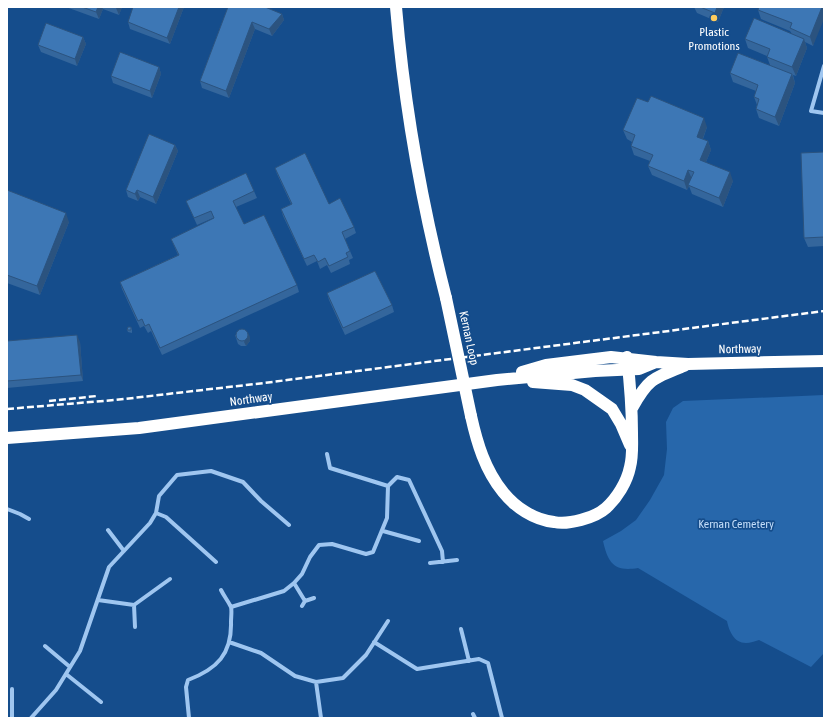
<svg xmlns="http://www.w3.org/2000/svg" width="831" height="725" viewBox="0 0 831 725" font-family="'Asap Condensed',sans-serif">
<rect width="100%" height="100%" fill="#154d8c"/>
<path fill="#2767ab" d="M824 395V653L811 667 759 640C755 641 750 643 746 643 734 643 729 631 727 621L638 568C614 572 608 563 603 541L621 531 636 520 650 500 664 475 667 449 666 422 673 408 683 401Z"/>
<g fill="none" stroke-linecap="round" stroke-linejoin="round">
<path stroke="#9fc6f0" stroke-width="4" d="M824 66 811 111 824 113
M327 454 330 468 388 486
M7 509 20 514 29 519
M156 513 166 517 216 562
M108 530 124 551
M383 531 419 541
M430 563 457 560
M294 583 305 601
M98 600 134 605 170 579
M134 605 135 627
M302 606 305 601 314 598
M231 607 284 591 294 583 302 574 310 557 319 545 332 544 366 554 373 552 387 518 388 486 397 477 409 480 442 551 443 562
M461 629 469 661
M229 642 261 653 295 676 316 682 343 678 366 655 388 621
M374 642 417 669 479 659 488 663 502 718
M45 646 70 667
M66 674 101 702
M316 682 321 718
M473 714 475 718
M12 718V689
M31 718 56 690 80 651 109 567 150 523 156 513 159 496 177 475 211 471 243 482 261 501 289 525
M189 718 186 687 188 680C217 669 232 654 231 622 231 617 232 611 231 607 228 601 224 596 221 590"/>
<path stroke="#fff" stroke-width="12" d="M396 7C404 103 422 204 446 298
M522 372 546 365 611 357 656 362 688 364 824 361
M533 382 572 385 585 390 612 409 621 424 630 445
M632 408C648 379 653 378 684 366
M471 416C477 443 485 470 503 492 515 507 534 520 554 522 568 525 595 518 606 508 617 498 627 482 630 467 633 456 632 444 632 433 632 408 630 383 627 357
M7 438 139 428 497 380 595 371 639 369 656 362"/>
<path stroke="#fff" stroke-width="2.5" stroke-dasharray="7 3" stroke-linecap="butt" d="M49 401 97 396
M7 409 115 400 264 383 824 311"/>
<path stroke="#fff" stroke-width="12" d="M446 298 471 416"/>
</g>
<path fill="#34669c" d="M66 7H122L119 15 103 9 99 19Z
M184 7 170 44 130 29 128 22Z
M228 7 282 14 284 20 272 36 255 29 229 98 202 88 200 81Z
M694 7H724L718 22 697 13Z
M824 7 813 46 805 42 807 48 796 76 793 75 795 83 779 126 759 118 756 109 757 105 754 97 756 91 733 82 730 73 770 65 767 57V56L748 48 745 39 792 34 790 31 761 19 758 10Z
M83 37 86 44 77 66 41 52 38 45Z
M159 67 161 74 152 98 113 83 111 76Z
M707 127 703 139 708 141 711 150 706 162 733 181 723 207 692 194 689 186 687 190 652 175 648 166 650 161 634 155 631 146 632 142 627 139 623 130Z
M175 145 178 151 156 204 140 197 138 201 128 197 126 190Z
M824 152V246L808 247 804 238Z
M275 168 329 204 354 227 356 233 345 239 353 258 349 260 350 264 331 273 327 265 320 269 317 261 307 266 283 216 281 209 291 204 277 174Z
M7 190 69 222 40 295 7 283Z
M254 191 257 198 236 207 244 224 297 285 299 292 162 355 151 331 148 333 144 326 140 328 122 289 120 282 178 255 171 239 214 218H213L197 225 186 201Z
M327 293 392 305 394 312 345 335 329 300Z
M131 327 132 329V333L128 332 127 330Z
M235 335 250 337V341L246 346H241L238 344Z
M7 341 80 342 83 381 7 388Z"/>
<path fill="#2b537f" d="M98 7H102L103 9 99 19 96 12Z
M117 7H122L119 15 116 8Z
M179 7H184L170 44 167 38Z
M717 7H724L718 22 715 13Z
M822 7H824V19L813 46 810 37Z
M282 14 284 20 272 36 269 29Z
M252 22 255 29 229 98 226 91Z
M83 37 86 44 77 66 75 59Z
M804 39 807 48 796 76 792 67Z
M159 67 161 74 152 98 150 91Z
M792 74 795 83 779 126 775 117Z
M704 118 707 127 700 146 697 137Z
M708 141 711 150 703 169 700 160Z
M175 145 178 151 156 204 153 197Z
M688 170 692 179 688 185 689 186 687 190 684 181Z
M730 172 733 181 723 207 719 198Z
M137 190 140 197 138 201 135 194Z
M66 213 69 222 40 295 37 286Z
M248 332 250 337V341L246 346 244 342Z
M77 335 80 342 83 381 81 375Z"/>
<path fill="#3d77b5" stroke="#2b537f" d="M82 7H98L96 12Z
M133 7H179L167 38 128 22Z
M228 7H265L282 14 269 29 252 22 226 91 200 81Z
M700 7H717L715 13Z
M759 7H822L810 37 790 28 792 23 758 10Z
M754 18 804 39 792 67 767 57 770 49 745 39Z
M46 23 83 37 75 59 38 45Z
M120 52 159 67 150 91 111 76Z
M738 53 792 74 775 117 756 109 759 99 754 97 758 85 730 73Z
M651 96 704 118 697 137 708 141 700 160 730 172 719 198 688 185 694 172 688 170 684 181 648 166 653 155 631 146 635 135 623 130 637 98 648 102Z
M149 134 175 145 153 197 137 190 135 194 126 190Z
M824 152V237L804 238 801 153Z
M305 153 329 204 340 198 354 227 342 232 350 251 346 253 348 257 329 266 325 258 318 262 314 255 304 259 281 209 292 204 275 168Z
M246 173 254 191 233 201 244 224 264 215 297 285 160 348 149 324 145 326 142 319 138 321 120 282 179 255 171 239 214 218 211 211 194 218 186 201Z
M7 190 66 213 37 286 7 275Z
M375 271 392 305 343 328 327 293Z
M128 327H131V330H127Z
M236 335a6 6 0 1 1 12 0a6 6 0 1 1-12 0Z
M77 335 81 375 7 381V341Z"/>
<circle fill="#ffcc5d" stroke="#154d8c" stroke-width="1.5" cx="714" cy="18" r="4"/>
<g text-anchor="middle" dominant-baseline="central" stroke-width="3.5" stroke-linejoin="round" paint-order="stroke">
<g font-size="12" fill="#fff" stroke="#154d8c">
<text x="714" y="32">Plastic<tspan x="714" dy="14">Promotions</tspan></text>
</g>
<g font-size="12" fill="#fff" stroke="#154d8c">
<text transform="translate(469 338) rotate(78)">Kernan Loop</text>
<text transform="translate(740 349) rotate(-1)">Northway</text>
<text transform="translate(251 399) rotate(-8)">Northway</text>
</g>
<g font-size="12" fill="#c5dffb" stroke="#154d8c">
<text x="736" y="524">Kernan Cemetery</text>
</g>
</g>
<rect width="831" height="725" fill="none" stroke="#ffffff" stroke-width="16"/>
</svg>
